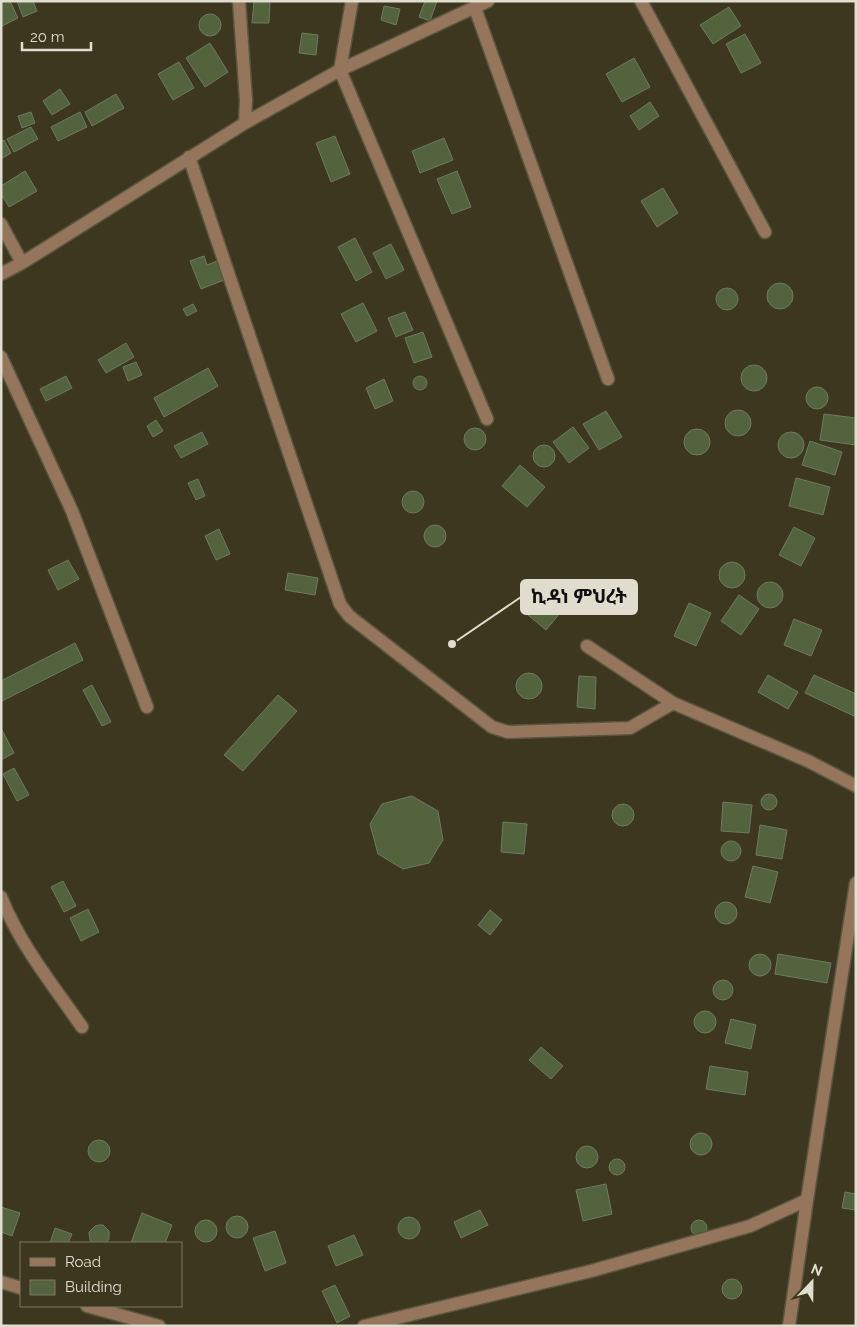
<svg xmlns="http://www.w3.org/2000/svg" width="857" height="1327" viewBox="0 0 857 1327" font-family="Raleway,'Noto Sans Ethiopic',sans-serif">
<rect width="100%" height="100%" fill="#3d371f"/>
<path fill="#52633d" stroke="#6e7a62" d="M3 1H10L18 18 2 26 1 2Z
M17 1H33L37 11 23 17Z
M254 1H270L269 23H252Z
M425 1H437L430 21 419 17Z
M384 6 400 9 396 25 381 20Z
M729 7 741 26 713 44 700 25Z
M199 25a11 11 0 1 1 22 0a11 11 0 1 1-22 0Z
M302 33 318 35 316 55 299 53Z
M745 34 761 63 741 73 726 44Z
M210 43 228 72 205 87 186 58Z
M634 58 650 87 622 102 606 74Z
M179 62 194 88 173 100 158 74Z
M60 89 70 104 52 115 43 101Z
M116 94 124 108 92 126 85 112Z
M650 102 659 116 639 130 630 116Z
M31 112 35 123 22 128 18 116Z
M80 112 87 127 58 141 51 127Z
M31 127 38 139 14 152 7 139Z
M335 136 350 174 331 182 316 143Z
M444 138 453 160 420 173 412 151Z
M4 140 11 153 1 159V142Z
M25 171 37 191 9 207 1 194V186Z
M457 171 471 207 452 214 437 179Z
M663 188 678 213 657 227 641 201Z
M355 238 372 272 356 281 338 247Z
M391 244 404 270 386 279 373 253Z
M204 256 207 265 217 261 224 280 201 289 190 261Z
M767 296a13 13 0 1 1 26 0a13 13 0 1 1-26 0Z
M716 299a11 11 0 1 1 22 0a11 11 0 1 1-22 0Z
M363 303 377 331 356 342 341 314Z
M193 304 197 311 187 316 183 309Z
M405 312 413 330 396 337 388 318Z
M423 332 432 357 414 363 405 338Z
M126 343 134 357 106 373 98 360Z
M136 362 142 375 128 381 123 367Z
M741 378a13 13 0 1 1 26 0a13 13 0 1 1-26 0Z
M208 368 218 386 164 417 154 398Z
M66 376 72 388 46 401 40 389Z
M413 383a7 7 0 1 1 14 0a7 7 0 1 1-14 0Z
M384 379 393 401 375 409 366 388Z
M806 398a11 11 0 1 1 22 0a11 11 0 1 1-22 0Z
M725 423a13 13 0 1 1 26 0a13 13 0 1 1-26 0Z
M606 411 622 437 599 450 583 424Z
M824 414 856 418V445L820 440Z
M156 420 163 431 153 437 147 426Z
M573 427 589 448 569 463 553 442Z
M464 439a11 11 0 1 1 22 0a11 11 0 1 1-22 0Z
M684 442a13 13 0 1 1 26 0a13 13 0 1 1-26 0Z
M202 432 208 444 181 458 174 446Z
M778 445a13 13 0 1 1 26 0a13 13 0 1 1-26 0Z
M810 441 842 452 835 475 802 465Z
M533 456a11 11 0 1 1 22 0a11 11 0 1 1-22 0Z
M520 465 545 487 527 507 502 486Z
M796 478 830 487 823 515 789 506Z
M198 479 205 496 196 500 188 483Z
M402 502a11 11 0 1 1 22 0a11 11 0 1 1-22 0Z
M424 536a11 11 0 1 1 22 0a11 11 0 1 1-22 0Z
M794 527 815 538 801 566 779 555Z
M219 529 230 554 216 560 205 536Z
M68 560 79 579 58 590 48 570Z
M719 575a13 13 0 1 1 26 0a13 13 0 1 1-26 0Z
M288 573 318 578 315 595 285 590Z
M757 595a13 13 0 1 1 26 0a13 13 0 1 1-26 0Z
M540 587 565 607 546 630 522 610Z
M739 595 759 609 741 635 721 621Z
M689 603 711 613 696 646 674 636Z
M794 619 822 630 811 656 784 645Z
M75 643 83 660 2 701 1 681Z
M516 686a13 13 0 1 1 26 0a13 13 0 1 1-26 0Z
M768 675 798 692 788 709 758 692Z
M814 675 856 694V717L805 693Z
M579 676 596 677 595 709 577 707Z
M92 685 111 722 102 726 83 690Z
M278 695 297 711 243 771 224 755Z
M1 728 14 753 1 760Z
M14 768 29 795 17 801 3 774Z
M761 802a8 8 0 1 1 16 0a8 8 0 1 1-16 0Z
M412 796 438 811 443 840 429 863 403 869 378 854 370 824 382 804Z
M723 802 752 805 749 833 721 831Z
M612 815a11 11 0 1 1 22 0a11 11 0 1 1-22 0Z
M503 822 527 824 524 854 501 852Z
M760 825 787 830 782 859 756 855Z
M721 851a10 10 0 1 1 20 0a10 10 0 1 1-20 0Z
M753 866 778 872 770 903 745 897Z
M63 881 76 906 64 912 51 887Z
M715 913a11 11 0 1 1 22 0a11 11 0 1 1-22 0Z
M88 909 99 932 81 941 70 918Z
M490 910 502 920 490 935 478 925Z
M778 954 831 963 827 983 775 974Z
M749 965a11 11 0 1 1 22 0a11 11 0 1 1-22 0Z
M713 990a10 10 0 1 1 20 0a10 10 0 1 1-20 0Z
M694 1022a11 11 0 1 1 22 0a11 11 0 1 1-22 0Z
M731 1019 756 1025 751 1049 725 1043Z
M541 1047 563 1066 551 1079 529 1060Z
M710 1066 748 1072 745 1095 706 1089Z
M690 1144a11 11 0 1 1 22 0a11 11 0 1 1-22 0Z
M88 1151a11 11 0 1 1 22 0a11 11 0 1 1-22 0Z
M576 1157a11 11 0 1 1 22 0a11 11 0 1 1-22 0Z
M609 1167a8 8 0 1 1 16 0a8 8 0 1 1-16 0Z
M606 1184 612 1214 583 1221 576 1190Z
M845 1192 856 1194V1210L842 1208Z
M1 1207 20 1213 12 1236 1 1232Z
M480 1210 488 1225 461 1238 454 1222Z
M142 1213 172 1225 165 1243H131Z
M226 1227a11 11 0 1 1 22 0a11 11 0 1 1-22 0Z
M398 1228a11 11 0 1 1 22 0a11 11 0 1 1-22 0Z
M195 1231a11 11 0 1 1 22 0a11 11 0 1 1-22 0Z
M691 1228a8 8 0 1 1 16 0a8 8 0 1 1-16 0Z
M99 1225H103L109 1231V1239L106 1243H92L90 1240 89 1232 95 1226Z
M55 1228 72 1234 68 1243H50Z
M275 1231 286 1263 265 1271 253 1238Z
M354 1235 363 1255 336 1266 328 1246Z
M722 1289a10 10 0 1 1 20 0a10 10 0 1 1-20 0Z
M335 1285 350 1316 337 1323 322 1291Z"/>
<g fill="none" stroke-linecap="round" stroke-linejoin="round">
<defs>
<path id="minor" d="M239 1 246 100 245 123
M352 1 340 70 487 419
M641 1 765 232
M475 8 608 379
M189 157 340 604 349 616 492 727 508 732 630 728 673 703 808 761 856 786
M1 224 22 263
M1 274 22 263 245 123 340 70 488 1
M1 357 72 511 147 707
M587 646 673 703
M1 897C20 945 53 985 82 1027
M1 1282 21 1288
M87 1306 159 1326
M364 1326 591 1271 750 1226 807 1200 856 883
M789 1326 807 1200"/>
</defs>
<use href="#minor" stroke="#5a553e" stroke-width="15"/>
<use href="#minor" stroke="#95755b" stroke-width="12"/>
</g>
<path fill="none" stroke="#e0dcce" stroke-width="2" d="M452 644L521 597"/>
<circle fill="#e0dcce" stroke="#3d371f" stroke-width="2" cx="452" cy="644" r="5"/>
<rect fill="#e0dcce" stroke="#e0dcce" stroke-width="2" x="521" y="580" width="116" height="34" rx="5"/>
<g font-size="19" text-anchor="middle" font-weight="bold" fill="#111">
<text x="579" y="603">ኪዳነ ምህረት</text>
</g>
<rect width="857" height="1327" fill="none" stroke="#e0dcce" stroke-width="5"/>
<rect x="20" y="1242" width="162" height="65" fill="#3d371f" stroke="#7e7965"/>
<rect x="30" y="1258" width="25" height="8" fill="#95755b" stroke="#7e7965"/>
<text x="65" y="1267" font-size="15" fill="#e0dcce">Road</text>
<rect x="30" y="1280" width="25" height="15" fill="#52633d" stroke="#7e7965"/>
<text x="65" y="1292" font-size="15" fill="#e0dcce">Building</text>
<g transform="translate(812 1282) rotate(22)" stroke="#3d371f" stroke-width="4" paint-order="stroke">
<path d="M0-4L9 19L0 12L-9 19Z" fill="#e0dcce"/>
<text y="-8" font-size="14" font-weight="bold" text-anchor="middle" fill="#e0dcce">N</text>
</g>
<path d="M22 42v8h69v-8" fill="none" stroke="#e0dcce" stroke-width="2.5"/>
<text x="30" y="42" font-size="15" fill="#e0dcce" stroke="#3d371f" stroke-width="4" paint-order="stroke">20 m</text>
</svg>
